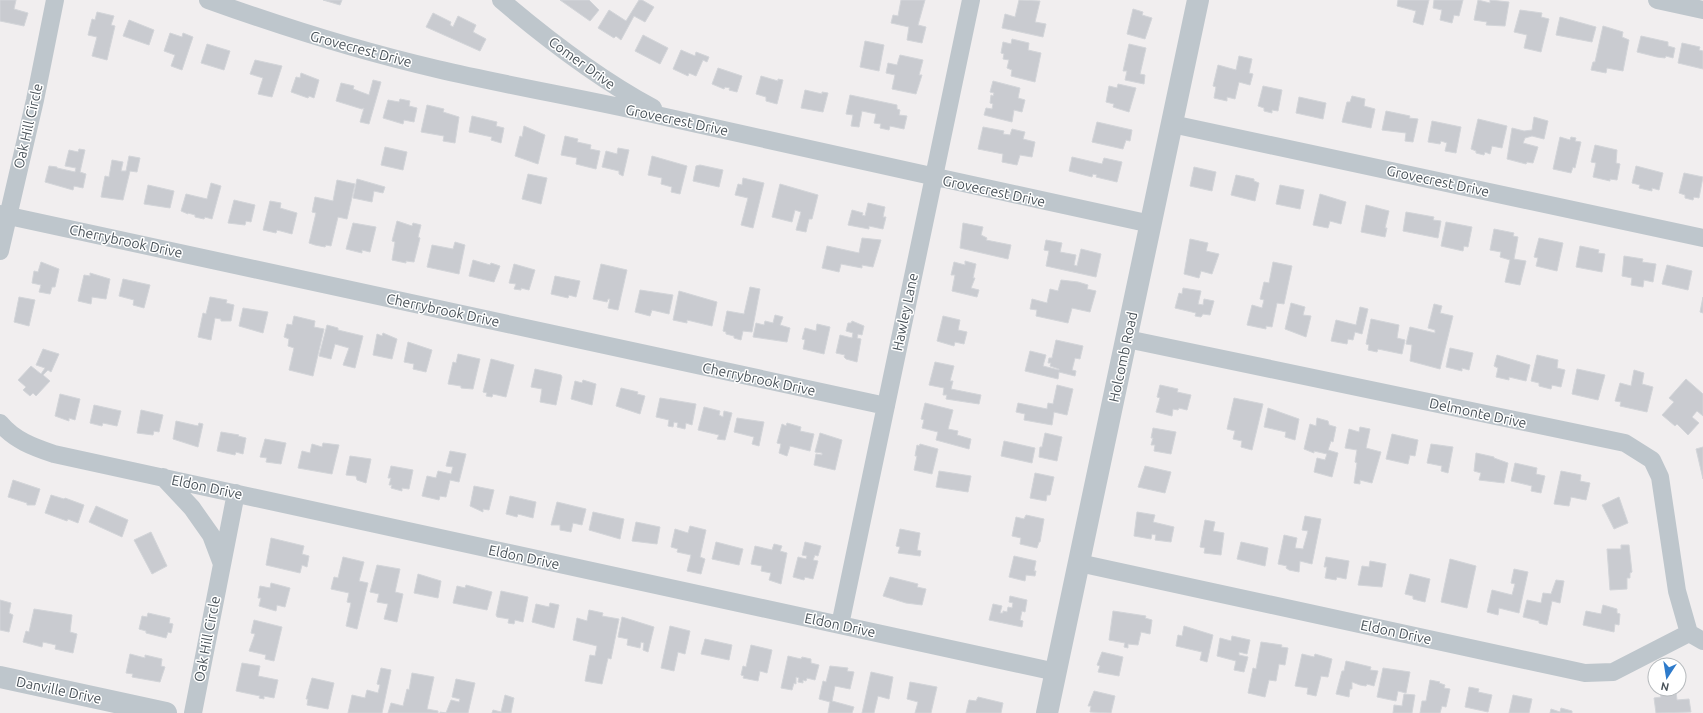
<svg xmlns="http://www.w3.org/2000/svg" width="1703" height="713" viewBox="0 0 1703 713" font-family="Ubuntu,sans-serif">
<rect width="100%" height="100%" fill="#f1eeef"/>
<path fill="#c9cbd0" stroke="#d3d5d9" d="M0 0H16L14 9 28 13 24 26 0 21Z
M323 0H342L340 5Z
M560 0H589L599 10 590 21Z
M639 0H642L654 7 645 22 634 16 621 40 616 36 614 38 598 28 609 10 626 21Z
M901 0H925L918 25 926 27 922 43 907 40 909 27 891 23 893 15 898 16Z
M1019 0 1040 1 1035 22 1046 24 1043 37 1002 28 1005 14 1015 17Z
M1398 0H1429L1423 25 1413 22 1416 11 1397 6Z
M1434 0H1463L1459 16 1454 15 1452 23 1440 20 1442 10 1433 8Z
M1478 0 1490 3V0L1509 2 1505 26 1486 25 1487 22 1474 20Z
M1133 9 1143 12 1142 15 1152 18 1145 39 1127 34Z
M1520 10 1542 13 1541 17 1549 19 1541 52 1524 48 1527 35 1514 32Z
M97 12 114 16 111 25 115 26 107 60 92 56 97 37 88 35 92 19 95 20Z
M433 13 451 22 450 25 453 27 458 16 476 25 473 32 486 39 480 51 426 27Z
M1560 17 1596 27 1592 42 1556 35Z
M129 20 154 30 149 45 123 36Z
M1603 26 1623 32 1622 37 1629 40 1623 71 1607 68 1606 73 1591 70 1593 62H1595Z
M170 33 182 37 183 33 193 37 182 70 171 66 175 55 164 51Z
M643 35 668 48 660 64 635 51Z
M1641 36 1668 42V46L1675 48 1673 58 1666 56 1665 58 1657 57 1637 52Z
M1012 39 1029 43 1028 50 1041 53 1035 82 1011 76 1012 70 1007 68 1009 60 1003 59 1004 54 1001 53 1003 42 1011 44Z
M865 41 884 45 879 71 860 67Z
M1682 43 1700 47 1699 50 1703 51V69L1678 63Z
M207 44 230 51 224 70 201 63Z
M1129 44 1146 48 1140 74 1145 75 1144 84 1125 80 1127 71H1123Z
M681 50 695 56 696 52 709 57 707 62 703 60 696 76 689 73 688 76 673 69Z
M900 55 923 60 919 75H922L916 94 892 89 895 75 886 73 888 63 897 65Z
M1239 56 1252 59 1249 73 1253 74 1250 85 1239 82 1235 99 1227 97V101L1214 98 1216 87 1213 86 1218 65 1236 70Z
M255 60 282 66 272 97 258 94 263 78 250 74Z
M718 68 742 76 737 92 729 90 730 88 725 87 724 89 712 84Z
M301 73 319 80 314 98 309 96 308 98 291 92 296 77 300 78Z
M761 76 778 81V79L783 80 777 104 766 101V97L756 94Z
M373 80 381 82 369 124 360 122 364 108 362 109 336 101 341 83 354 86 353 89 369 95Z
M993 81 1020 88 1018 98 1025 100 1022 112 1014 110 1012 122 984 115 986 108 992 109 993 104 990 103 991 95 993 96 994 93 990 92Z
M1118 84 1136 88 1129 112 1113 107 1114 104 1106 102 1109 86 1117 88Z
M1263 86 1282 90 1278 111 1272 110V113L1264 111V108L1258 106Z
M805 90 822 94V92L828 93 823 112 801 108Z
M850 95 897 105V109L900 110 899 115 907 116 904 129 890 126 889 130 880 128 881 124 874 123 876 114 862 111 859 127 851 126 853 115 846 114Z
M1352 96 1365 99 1364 106 1375 109 1371 128 1342 122 1347 102H1350Z
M1299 97 1326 103 1323 119 1296 113Z
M400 99 410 101 409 106 417 108 414 122 404 120 403 124 383 118 388 100 399 102Z
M427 105 444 109 443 112 459 117 455 143 443 141 444 136 421 132Z
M1386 111 1410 116 1409 118 1418 119 1413 142 1405 141 1406 133 1382 130Z
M472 116 497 122 496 126 504 128 501 143 491 140 492 137 469 132Z
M1534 117 1548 121 1544 139 1532 136 1525 138 1523 143 1538 147 1533 163 1527 162 1526 164 1507 159 1512 128 1524 131 1532 130Z
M1478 119 1507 126 1502 148 1492 146 1490 154 1485 152 1484 155 1476 153V151L1471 149Z
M1432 121 1461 127 1456 153 1445 151 1447 143 1441 141 1440 144 1428 142Z
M1097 122 1132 130 1130 141 1126 140 1123 149 1092 142Z
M524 126 545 135 538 164 515 156 520 136 522 137Z
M983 127 1004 131 1003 134 1010 135 1012 129 1025 132 1023 139 1035 142 1032 157 1020 155 1017 165 1002 162 1003 154 978 149Z
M565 136 578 139 577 142 591 145 590 149 600 151 596 169 576 164 577 158 561 155Z
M1560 137 1570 140 1571 137 1576 138 1575 141 1581 142 1575 168 1573 167 1571 173 1553 169Z
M1595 145 1617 150 1616 163 1620 164 1617 180 1610 179V181L1593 177 1596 163 1591 162Z
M385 147 407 152 403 170 381 165Z
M618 148 629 150 623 176 619 174V171L602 167 606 151 617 154Z
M79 149 85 150 80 172 86 174 83 188 74 186 73 190 45 182 49 166 57 167V168L75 172 76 168 65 166 69 150 78 152Z
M129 156 140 158 137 172 130 171 123 200 101 197 105 176 109 177 112 160 123 162 121 171H126Z
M652 156 687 166 680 194 671 192 672 187 661 184 662 178 648 175Z
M1072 157 1102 164 1104 158 1122 162 1117 182 1096 177 1097 175 1093 174 1092 177 1069 171Z
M700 165 723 170 719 187 693 181 696 166Z
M1636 166 1663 173 1659 190 1652 188V191L1639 188 1640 185 1632 183Z
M1194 167 1216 172 1212 191 1190 186Z
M1684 173 1703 177 1699 198 1694 197 1693 200 1685 198V195L1679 193Z
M528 174 547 178 541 204 522 199Z
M1236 175 1254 179V181L1259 183 1255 201 1231 195Z
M743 178 764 183 753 228 741 225 748 198 735 195 738 184 742 185Z
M357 179 385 187 383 193 374 191 372 202 353 198Z
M337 180 355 184 347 219 338 217 331 246 326 245 325 247 315 245 309 243 316 213 312 212 315 197 333 201Z
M211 183 221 186 212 219 205 217 204 219 195 217V215L188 213V214L181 211 186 194 207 199Z
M780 184 818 195 812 219H809L806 232 796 230 801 212 795 210 792 222 772 217Z
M148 185 174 191 170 208 144 204Z
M1280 185 1304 190 1300 209 1276 204Z
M1320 194 1346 202 1341 224 1330 221 1328 228 1313 225Z
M234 200 255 205 251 222 246 221 245 225 228 223Z
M270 201 281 203 280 208 297 213 292 234 277 230 276 233 263 230Z
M868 203 885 207 883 217H886L883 229 869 226V229L848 225 852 210 863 213 862 215 865 216Z
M1366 205 1389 211 1385 228H1387L1385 237 1361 232Z
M1406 212 1434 217 1433 220 1441 221 1438 238 1403 231Z
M397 221 412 226 413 223 421 225 418 237 420 238 414 262 406 261V263L392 260 395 242 392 241Z
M1446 222 1472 227 1468 247 1464 246 1463 251 1441 246Z
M353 223 376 227 370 252 362 250V253L346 249Z
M963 223 983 227 981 235 987 238 986 240 1011 245 1008 259 960 248Z
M1494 229 1514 233 1513 236 1518 237 1514 259 1526 261 1520 285 1505 282 1510 260 1500 257 1501 252 1490 250Z
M862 238 881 240 873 267 862 265V268L841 264 839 272 822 268 827 246 859 253Z
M1539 238 1563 243 1557 271 1536 266 1538 258 1534 257Z
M1190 239 1208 243 1206 251 1219 254 1212 274 1201 271 1199 278 1184 274Z
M1046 240 1062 243 1060 252 1076 255 1074 265 1077 266 1081 249 1101 254 1096 277 1046 266 1049 251 1044 250Z
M455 242 465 245 459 274 427 267 432 245 453 249Z
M1580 246 1599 250 1598 253 1605 254 1602 272 1576 267Z
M1624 256 1643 259 1642 262 1656 264 1653 282 1644 280 1643 287 1631 285 1632 278 1622 276Z
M473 260 490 265 491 263 500 266 494 282 469 276Z
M965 261 976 264 973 278H975L971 288 979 290 977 297 952 291 955 275H951L954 262 965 265Z
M41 262 59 269 55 287H52L50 294 39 292 41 285 32 283 34 271 38 272Z
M1273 262 1292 266 1284 304 1277 303 1272 327 1266 326V329L1247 325 1252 305 1262 308 1264 300 1260 299 1264 282 1269 283Z
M514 264 535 270 529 290 521 288V290L514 289 516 284 509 283Z
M601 264 627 270 618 310 608 308 610 299H608L607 302 593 299Z
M1667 265 1692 271 1688 290 1662 284Z
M90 273 110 279 106 299 92 297 91 304 78 301 84 275 90 276Z
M555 276 580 281 576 297 569 295 568 298 551 294Z
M123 279 150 285 144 308 133 305 134 300 119 296Z
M1061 280 1078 282 1088 285 1087 289 1096 291 1090 312 1072 308 1068 323 1036 316 1037 310 1030 309 1032 299 1047 303 1050 289 1058 291Z
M750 287 760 289 752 332 743 331 741 340 734 338V336L726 334V332L723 331 727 311 744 314Z
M1183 288 1201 291 1198 304 1203 305 1204 299 1214 301 1210 315 1203 314 1201 317 1195 316 1196 313 1175 308 1179 293 1182 294Z
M640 290 673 295 669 314 652 310 650 316 635 312Z
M679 291 717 302 712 326 687 320V323L673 320Z
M19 297 35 300 29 326 14 322Z
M210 297 227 300 226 303 234 305 231 321H221V319L215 318 211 340 198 337 203 313 206 314Z
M1703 297V313L1700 312Z
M1291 303 1305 307 1303 315 1311 316 1306 337 1285 329Z
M1434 304 1442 306 1440 313 1453 316 1440 369 1410 361 1412 345 1406 344 1410 327 1435 333V330L1428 328Z
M1360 307 1368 309 1362 334 1355 332 1353 340 1348 339 1347 344 1331 341 1336 320 1356 325Z
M243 308 268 312 263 333 239 326Z
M775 315 783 317 780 325 790 328 787 342 753 337 756 323 764 325 765 321 773 323Z
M294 316 315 321 314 327 324 329 313 376 289 370 294 348 288 346 289 339 284 337 287 324 292 325Z
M943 316 960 320 958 330 967 332 964 344 955 342 954 346 937 341Z
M1371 319 1399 325 1397 338 1405 340 1402 354 1378 349 1377 352 1368 350 1369 345 1366 344Z
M852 321 864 326 862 335 858 334 857 338 861 339 857 362 846 359 844 357 845 355 836 353 840 335 852 338 853 333 846 331 848 323H851Z
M817 324 830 327 824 354 803 349 805 340 802 339 805 328 816 331Z
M327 325 338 328V330L363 336 355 368 343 365 349 348 335 344 331 359 319 356Z
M383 333 397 339 392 359 373 355 377 334 382 336Z
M1056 340 1083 346 1080 359 1075 358 1072 370 1076 371 1075 376 1059 372 1058 379 1025 371 1030 351 1046 355 1043 366 1059 370V369L1050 366 1051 363H1048L1049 358H1052Z
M408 342 432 350 426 372 413 369 414 364 404 362Z
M1450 348 1473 353 1469 370 1462 368V371L1446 367Z
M43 349 59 354 51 372 48 370 43 375 50 381 36 396 33 393 30 396 23 390 26 387 18 380 31 366 41 374 45 368 36 365Z
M458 354 480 359 473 389 461 388V386L448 384 453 362 456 363Z
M1497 355 1530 365 1526 381 1509 377V380L1496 377 1498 368 1494 366Z
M1537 355 1558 360 1557 368 1565 370 1561 387 1552 385 1551 389 1539 386V383L1531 381Z
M491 359 514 365 506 397 493 394 492 397 486 396 487 393 483 392Z
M935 362 954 366 950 381H953L951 389 981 395 979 404 946 399 947 395H943L944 388 929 385Z
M535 369 561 375 562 377 556 405 540 402 542 389 531 387Z
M1577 369 1605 375 1598 400 1572 394Z
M1634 370 1644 373 1642 384 1653 387 1647 412 1620 406 1621 402 1615 401 1620 383 1631 386Z
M1686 379 1703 394V416L1697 411 1692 417 1699 423 1688 435 1677 424 1675 426 1662 415 1674 402 1669 398Z
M583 380 596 384 592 405 571 399 575 381 582 383Z
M1057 385 1073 389 1067 415 1054 412 1052 425 1024 420 1025 414 1016 412 1018 403 1047 409 1048 403 1053 404Z
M1160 385 1178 389 1177 392 1191 395 1187 410 1179 408 1178 410 1173 409 1172 416 1156 412 1160 398 1157 397Z
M621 388 638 392 637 394 645 396 640 414 616 406Z
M60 394 80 399 75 420 69 418V421L55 416Z
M660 398 696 404 692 425 686 423 685 429 677 427 678 423 674 422 673 427 668 426 669 420 656 417Z
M1234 398 1263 404 1252 450 1241 447 1242 441 1233 439 1235 431 1227 429Z
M925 403 953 410 948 429 958 431 957 435 971 439 969 449 936 440 938 432 922 428 924 420 921 419Z
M94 405 121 411 117 426 103 423 102 426 90 423Z
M704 407 720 411 719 415 723 417 724 411 732 413 725 440 717 439 719 435 698 430Z
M1268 408 1299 419 1295 440 1285 437 1286 432 1264 427Z
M141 410 163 415 159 432 154 431 153 435 137 433Z
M737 418 764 422 759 446 752 444 754 437 734 432Z
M1317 418 1328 421 1329 425 1336 427 1333 442 1331 441 1328 450 1338 453 1332 477 1314 472 1317 458 1325 460 1327 454 1314 451V453L1304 449 1310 424 1316 426Z
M176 421 198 426 199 423 203 424 198 447 173 439Z
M787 423 801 427 800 431 814 434 810 451 790 446 787 456 779 453 781 444 777 443 782 424 786 426Z
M1360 427 1370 429 1366 448 1381 452 1372 483 1360 480V484L1354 483 1357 463 1355 462 1357 450 1345 448 1349 429 1359 432Z
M1153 428 1176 432 1171 454 1154 451 1155 445H1151L1153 438H1151Z
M221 432 239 435 238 436 246 438 243 454 236 452 235 455 217 451Z
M820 433 842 440 835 470 814 465 816 454 822 455V453L815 452Z
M1045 433 1062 437 1057 461 1039 457 1040 447H1042Z
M1392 434 1418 440 1415 456 1410 455 1408 464 1386 459Z
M265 439 286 443 281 464 266 462 267 458 260 457Z
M1004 441 1035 448 1032 463 1001 456Z
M323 443 339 445 332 474 298 468 302 451 310 453 312 444 322 447Z
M920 444 938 449 932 474 914 470 917 456H915L917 445 919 446Z
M1431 444 1453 447 1448 473 1441 471 1442 466 1427 463Z
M1703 447V479L1696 449Z
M450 451 466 454 459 482 450 480 446 497 440 496 439 500 422 496 427 476 436 478 438 471 451 474 453 467 446 466Z
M1476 453 1494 457V458L1508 463 1504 483 1479 480 1481 473 1474 471Z
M350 456 371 459 366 483 357 480 356 476 346 475Z
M1515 463 1537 468 1536 474 1545 476 1541 493 1531 491 1532 486 1511 481Z
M391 466 413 470 409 489 402 488V491L391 488 392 485H389L391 478H388Z
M1145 466 1171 472 1165 493 1138 487Z
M939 471 971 476 968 492 936 487Z
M1561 471 1581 475 1580 481 1590 483 1586 500 1571 497 1569 506 1554 504Z
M1035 473 1054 477 1050 495H1047L1046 501 1030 498Z
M13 480 40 489 35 505H27V503L8 497Z
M474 486 494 490 489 510 483 509V512L470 506Z
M51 495 64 499 65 498 84 505 78 523 68 519 67 521 45 513Z
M510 496 536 502 533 518 518 514 517 517 506 514Z
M1619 497 1628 523 1614 529 1602 505Z
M557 502 586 509 582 525 573 523 571 532 560 530V525H551Z
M96 506 128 520 122 537 89 522Z
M593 512 624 519 620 539 589 530Z
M1137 512 1155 515 1153 522 1174 527 1171 542 1155 540 1156 535 1152 534 1151 539 1134 536Z
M1026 515 1044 519 1040 542H1039L1037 548 1020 544 1021 538 1012 536 1016 517 1024 519Z
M1305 516 1321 519 1312 564 1300 561 1299 572 1289 570 1286 568 1287 566 1278 564 1284 535 1297 538 1295 548 1303 549 1308 531 1302 530Z
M1205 520 1215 522 1213 531 1224 533 1221 555 1204 553 1205 548 1200 547Z
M636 522 660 527 657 544 632 541Z
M690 526 706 530 700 557 705 559 701 574 687 571 691 555 677 552 678 549 671 547 675 529 688 533Z
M900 529 920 533 917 550 921 551 920 556 898 553 900 547 896 546Z
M151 532 167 566 152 574 134 540Z
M271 538 304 546 302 554 309 556 307 567 302 565 300 573 266 565Z
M716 542 743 549 739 565 712 559Z
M805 542 821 546 818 556 815 555 813 560 818 561 813 579 805 577 804 580 793 577 798 557 806 559 807 556 802 555Z
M1241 542 1268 548 1265 566 1237 559Z
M774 544 782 546 780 551 787 553 781 584 769 580 771 573 761 571 762 566 751 564 755 546 772 550Z
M1621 545H1629L1632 572 1630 573V578H1627V589L1610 590 1607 549H1621Z
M1014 556 1036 561 1034 571H1036L1035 576 1026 575 1025 581 1009 577Z
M343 557 364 562 359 581 368 583 357 629 346 626 351 603 347 602 349 593 331 589 334 577 338 578Z
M1326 557 1349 561 1346 579 1337 577 1336 580 1325 578 1327 567H1324Z
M1450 559 1476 566 1467 608 1441 602Z
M1370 561 1386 564 1382 587 1358 585 1362 566 1369 567Z
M377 565 400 569 395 592 403 594 397 622 384 619 388 604 377 602 379 594 370 592Z
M1514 569 1528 572 1519 613 1499 608 1498 615 1487 612 1492 590 1512 595 1515 584 1511 583Z
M418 574 441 581 438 598 414 593Z
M1410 574 1430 579 1425 602 1413 599V596L1405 594Z
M890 577 918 584 917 587 926 589 922 605 906 603 883 596Z
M1556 580 1564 581 1560 603 1552 601 1547 625 1539 623V621L1523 617 1527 600 1541 603 1543 593 1551 594Z
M271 583 290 588 285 607 277 605 276 611 259 606 261 598H258L260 586 270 588Z
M466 585 492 592 487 610 453 603 457 586 465 588Z
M501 591 528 597 523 622 515 620 514 624 508 623 509 619 497 617 496 615Z
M1010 596 1027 600 1025 612 1022 611 1020 620 1023 621 1022 627 989 620 993 604 1002 606 1000 613H1003V611L1007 612 1008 607 1012 608 1013 603 1009 602Z
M0 600 11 603 9 613 13 615 9 632 0 630Z
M550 603 559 605 554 628 532 622 536 604 549 607Z
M1603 605 1617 609V613L1620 614 1619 625 1615 624 1614 632 1583 625 1586 611 1601 614Z
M34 609 72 615 70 632 77 634 73 653 55 649 56 645 43 642 42 647 23 642 26 631 29 632Z
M589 610 603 613 602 616 619 619 611 659 608 658 602 684 585 681 590 655 595 656 597 646 573 640 577 618 587 621Z
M1113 611 1146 616 1145 618 1152 620 1150 634 1141 632 1138 645 1128 644V648L1124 647 1125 643 1109 640Z
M148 613 170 618 169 623 173 624 171 633 168 632 166 638 146 633V631L139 629 142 616 147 617Z
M622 617 654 627 648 652 643 650 644 643 641 642 640 648 627 645 628 639 618 637Z
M254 620 282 627 274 661 265 659 266 655 249 651 255 634 251 633Z
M670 626 690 631 685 654 678 652 674 671 661 668Z
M1184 626 1213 635 1207 662 1200 660 1202 652 1176 646 1178 635 1182 636Z
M1232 636 1250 640 1247 654 1239 652V655L1248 657 1244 672 1234 670 1236 661 1217 656 1220 638 1231 641Z
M705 639 732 645 729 660 701 654Z
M1261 642 1282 645 1281 647 1288 648 1285 665 1279 664 1276 681 1269 680 1265 697 1248 693 1253 668 1256 669Z
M751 645 772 650 767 673 760 671 758 681 743 678 744 676 741 675 743 666 746 667Z
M1102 652 1123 657 1119 676 1098 672 1100 666 1097 665Z
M130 654 145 658V655L162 659 161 666 165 667 160 682 132 677 133 674 126 673Z
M1302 654 1314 657 1315 654 1332 659 1328 677 1321 676 1316 696 1307 694 1308 688 1295 686Z
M788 656 801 659 802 657 811 659V663L819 665 815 680 807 678 806 681 803 680V683L798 682 799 678 796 677V684L794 683 792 690 781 688Z
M1346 661 1371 667 1370 670 1378 671 1374 686 1367 684 1366 686 1360 685 1352 682V689H1350L1349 697 1336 694 1342 671H1344Z
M242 663 260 666 258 676 278 680 274 698 264 696V699L259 698 260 696 236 691Z
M830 666 848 668 847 671 854 672 850 689 835 686 832 701 854 707 852 713H828L830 702 819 699 823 681 826 682Z
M381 668 391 670 382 713H348L352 695 365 698 367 690 378 693 380 685 377 684Z
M1383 668 1410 672 1406 693 1398 691 1396 701 1377 697Z
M871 672 893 677 889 699 878 696 874 713H862Z
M412 673 434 677 427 709 438 711V713H388L391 703 403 706 407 689 409 690Z
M312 678 334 683 328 709 307 705 308 699H306Z
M456 679 475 683 468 713H440V712L446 713 451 700 459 702 460 699 452 697Z
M1430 680 1440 682 1439 683 1445 685 1444 688 1450 689 1446 707 1442 706 1440 713H1420L1422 701H1426Z
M910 682 937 687 931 713H915L918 702 907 699Z
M1469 687 1479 689 1478 692 1492 695 1488 712 1465 707Z
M1094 691 1115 696 1111 713 1090 712 1091 706H1088Z
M1660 692H1676L1677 700 1689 699 1691 712 1656 713 1654 698 1661 697Z
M1404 694 1415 695 1412 713H1393L1394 705 1402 706Z
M505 695 514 698 511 713H492L493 710 501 712Z
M1513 695 1532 699 1529 713H1509Z
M978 697 1003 703 1001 713H966L969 700 976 701Z
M1561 708 1572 711V713H1550L1551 709 1560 712Z"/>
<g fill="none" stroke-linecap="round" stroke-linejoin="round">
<path stroke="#bec6cc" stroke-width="18" d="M208 0C283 27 359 51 437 69 514 87 593 100 670 118 831 153 990 190 1151 224
M501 0C548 40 599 79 653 108
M1657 0 1703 10
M1172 124 1703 238
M0 214 886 406
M0 251 35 100 55 0
M1127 339 1625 443 1652 460 1660 477 1677 591 1689 633
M0 423C14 440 33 447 54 454L1056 672
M163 477 192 508 211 535 222 564
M1079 563 1585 673 1613 672 1689 633 1703 641
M840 625 971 0
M193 713 236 493"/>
<path stroke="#bec6cc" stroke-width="22" d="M0 677 166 713
M1047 713 1198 0"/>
</g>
<g text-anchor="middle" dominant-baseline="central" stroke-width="3" stroke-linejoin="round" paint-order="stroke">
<g font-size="14" fill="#495259" stroke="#fff">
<text transform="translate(361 49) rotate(15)">Grovecrest Drive</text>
<text transform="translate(582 63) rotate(36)">Comer Drive</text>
<text transform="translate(677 120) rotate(12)">Grovecrest Drive</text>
<text transform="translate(28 126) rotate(-77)">Oak Hill Circle</text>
<text transform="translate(1438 181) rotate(12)">Grovecrest Drive</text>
<text transform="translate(994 191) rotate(12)">Grovecrest Drive</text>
<text transform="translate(126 241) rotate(12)">Cherrybrook Drive</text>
<text transform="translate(443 310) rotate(12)">Cherrybrook Drive</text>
<text transform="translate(905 312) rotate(-78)">Hawley Lane</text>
<text transform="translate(1123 357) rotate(-78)">Holcomb Road</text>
<text transform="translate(759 379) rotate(12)">Cherrybrook Drive</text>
<text transform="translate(1478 413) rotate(12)">Delmonte Drive</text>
<text transform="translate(207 487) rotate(12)">Eldon Drive</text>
<text transform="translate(524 557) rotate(12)">Eldon Drive</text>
<text transform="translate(840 625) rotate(12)">Eldon Drive</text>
<text transform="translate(1396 632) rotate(12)">Eldon Drive</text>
<text transform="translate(207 639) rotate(-79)">Oak Hill Circle</text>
<text transform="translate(59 690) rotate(12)">Danville Drive</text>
</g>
</g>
<g transform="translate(1667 677) rotate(192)"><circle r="19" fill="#ffffff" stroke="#b6babd"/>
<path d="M0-3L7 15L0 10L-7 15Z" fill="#2e7bcb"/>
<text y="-6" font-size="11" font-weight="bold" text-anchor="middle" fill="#495259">N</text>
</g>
</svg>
